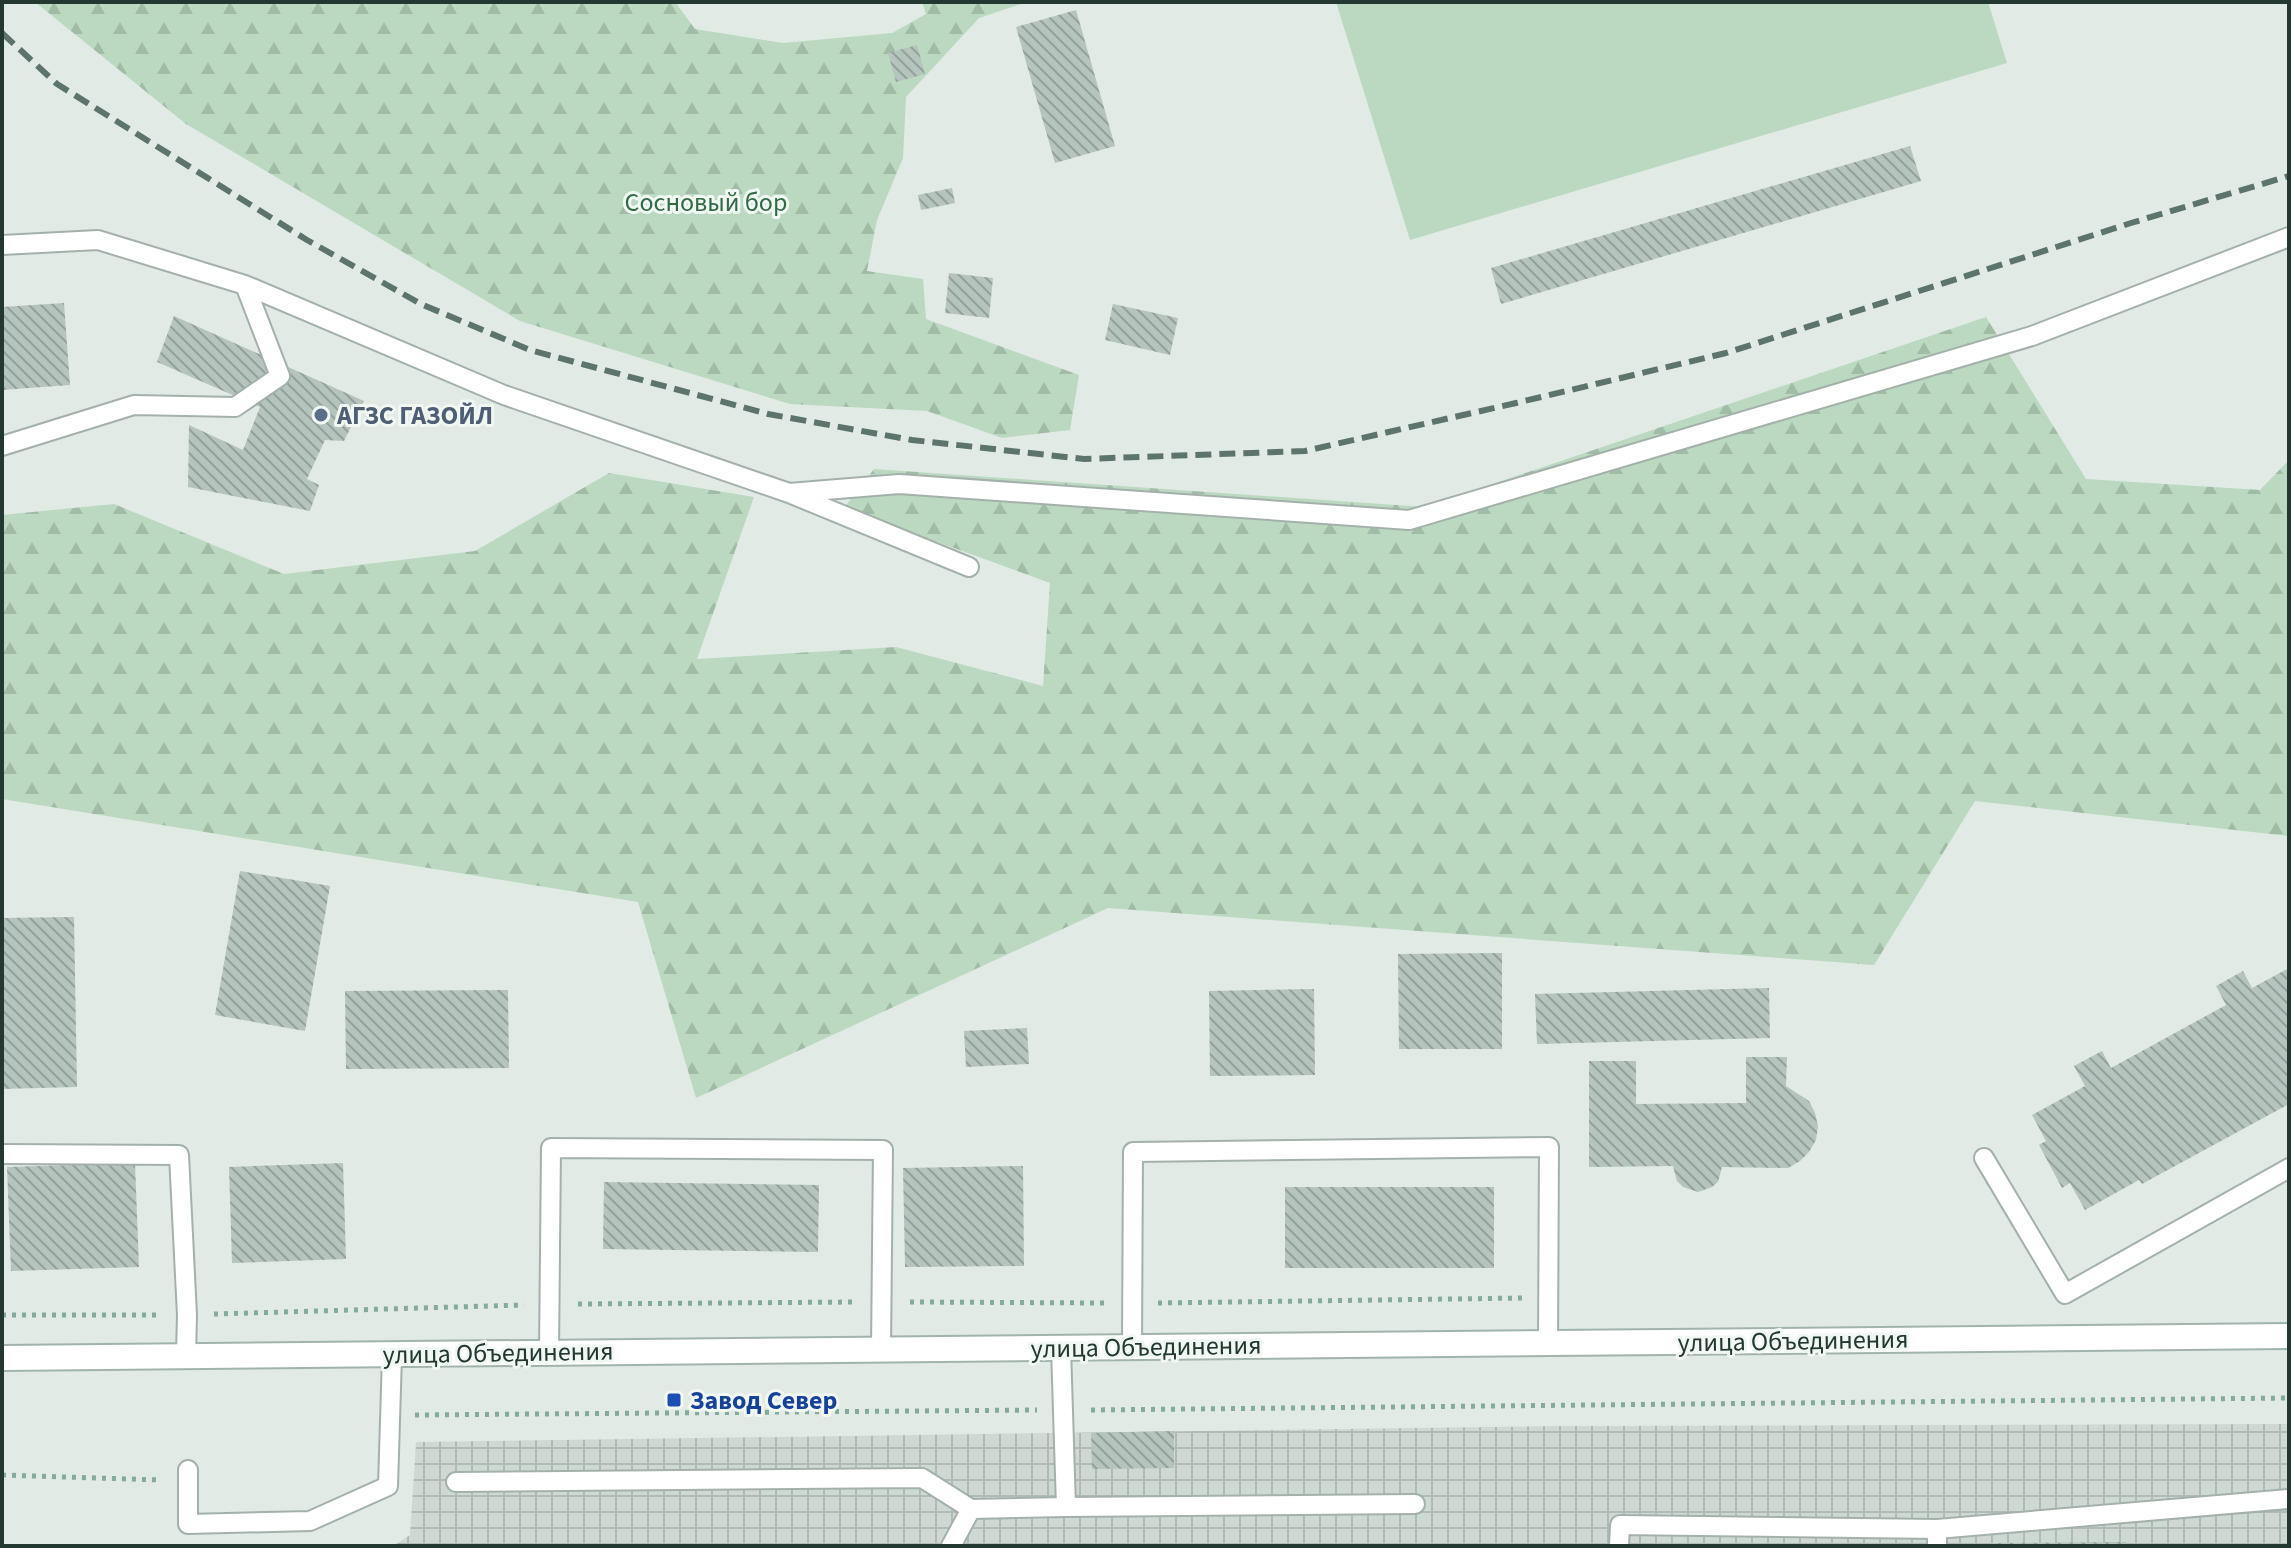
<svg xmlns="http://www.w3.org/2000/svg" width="2291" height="1548" viewBox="0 0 2291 1548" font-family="'Source Sans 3',sans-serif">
<defs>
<pattern id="industrial-grid" width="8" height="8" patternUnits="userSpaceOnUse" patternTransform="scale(2)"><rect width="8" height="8" fill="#cfd9d4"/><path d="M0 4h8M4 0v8" fill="none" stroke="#b1bbb6"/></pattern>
<pattern id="forest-firs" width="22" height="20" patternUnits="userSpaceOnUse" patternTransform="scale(2)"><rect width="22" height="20" fill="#bbd9c1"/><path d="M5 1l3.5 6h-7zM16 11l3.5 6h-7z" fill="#a0bba6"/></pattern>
<pattern id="building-back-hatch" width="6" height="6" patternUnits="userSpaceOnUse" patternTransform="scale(2)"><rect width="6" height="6" fill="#b6c4be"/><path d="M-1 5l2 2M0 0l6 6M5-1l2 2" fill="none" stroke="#94a09b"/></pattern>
</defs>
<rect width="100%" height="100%" fill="#e1eae5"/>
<path fill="url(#industrial-grid)" d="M2289 1424V1546H393L410 1535 416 1442 1553 1426Z"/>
<path fill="url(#forest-firs)" d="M35 2H675L695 29 783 43 892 33 926 14 922 2H1027L979 18 906 97 903 158 877 220 867 271 923 279 926 319 1079 375 1070 430 1002 438 927 411 790 404 520 321 186 124Z
M1986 317 2086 479 2260 490 2289 460V836L1975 801 1874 965 1108 908 696 1098 638 902 2 799V515L114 504 284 574 475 551 609 473 754 497 697 659 896 647 1043 686 1050 583 844 508 874 469 1425 507Z"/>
<path fill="#bbd9c1" d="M1336 2H1988L2007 63 1410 240Z"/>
<path fill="url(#building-back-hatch)" d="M1076 10 1115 146 1055 163 1016 27Z
M917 45 925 74 896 82 888 53Z
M1910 146 1921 181 1501 304 1491 268Z
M952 188 955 203 921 210 918 195Z
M949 273 993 278 989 318 945 313Z
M64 303 70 385 2 390V307Z
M1113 304 1178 318 1170 355 1105 340Z
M174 316 364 401 344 441 325 440 307 479 319 485 310 511 188 487 189 425 243 450 260 407 157 362Z
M240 871 330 886 305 1031 215 1015Z
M74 917 77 1087 2 1089V918Z
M1502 953V1049H1399L1398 954Z
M2289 968V1104L2142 1184 2139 1180 2085 1210 2070 1183 2062 1188 2039 1145 2046 1141 2032 1115 2085 1086 2074 1066 2102 1051 2111 1068 2226 1005 2216 986 2243 971 2252 988Z
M1769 988 1770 1038 1537 1044 1535 994Z
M1314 989 1315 1075 1210 1076 1209 991Z
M508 990 509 1068 346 1069 345 991Z
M1027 1028 1029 1064 966 1067 964 1031Z
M1746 1057H1787L1786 1086 1809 1101 1815 1113 1818 1126 1816 1140 1809 1152 1800 1161 1788 1168 1722 1167 1718 1182 1712 1187 1698 1192 1683 1187 1677 1181 1673 1166 1589 1167V1061H1636V1104L1746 1103Z
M135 1163 139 1267 11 1271 7 1167Z
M343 1163 346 1259 232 1263 229 1167Z
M1023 1166 1024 1266 905 1267 903 1168Z
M604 1182 819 1185 818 1252 603 1249Z
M1285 1187H1494V1268H1285Z
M1174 1431V1468L1092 1469 1091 1433Z
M2126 1542V1546H1991V1543Z"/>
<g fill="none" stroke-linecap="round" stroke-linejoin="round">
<defs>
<path id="service" d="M2 245 98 240 245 285 280 376 235 407 134 405 2 446
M245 285 504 395 789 493 969 567
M789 493 899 484 1409 520 2032 336 2289 237
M2 1154 179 1155 187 1315 186 1356
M1984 1158 2065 1294 2289 1168
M1132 1347 1133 1152 1549 1147 1548 1343
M549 1353 551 1148 883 1150 881 1349
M188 1470V1524L310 1521 388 1486 392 1355
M456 1482 922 1478 971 1509
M1066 1507 1415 1504
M1937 1529 2289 1499
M951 1546 971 1509 1066 1507 1061 1348
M1619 1546 1620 1525 1937 1529V1546"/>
<path id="secondary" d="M2 1358 2289 1336"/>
</defs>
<use href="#service" stroke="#a4b1ab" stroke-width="22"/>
<use href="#secondary" stroke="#a1b4ac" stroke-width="28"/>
<path stroke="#84aa9c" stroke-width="5" stroke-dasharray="4 6" stroke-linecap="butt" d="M910 1302 1104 1303
M1158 1303 1524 1298
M578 1304 856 1302
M214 1314 524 1305
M2 1315H160
M1091 1410 2289 1398
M415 1415 1037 1410
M2 1475 161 1480"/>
<use href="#service" stroke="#fff" stroke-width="18"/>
<use href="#secondary" stroke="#fff" stroke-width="24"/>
<path stroke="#5d746c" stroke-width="6" stroke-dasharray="16 8" stroke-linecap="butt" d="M2 33 57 84 307 240 421 304 530 350 768 414 912 440 1084 459 1305 451 1516 403 1726 353 2131 223 2289 176"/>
</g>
<circle fill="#5c6f8a" stroke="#f1f7f3" stroke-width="3" cx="321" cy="415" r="8"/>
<rect fill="#1a4fb4" stroke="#f1f7f3" stroke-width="3" x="666" y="1392" width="16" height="16" rx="4"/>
<g text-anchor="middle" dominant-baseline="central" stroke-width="6" stroke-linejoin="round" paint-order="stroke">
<g font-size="26" fill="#316b44" stroke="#f1f7f3">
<text x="706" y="202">Сосновый бор</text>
</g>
<g font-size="26" font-weight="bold" fill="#4e5e75" stroke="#f1f7f3" text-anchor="start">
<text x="337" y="415">АГЗС ГАЗОЙЛ</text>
</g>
<g font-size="26" fill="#233831" stroke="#f1f7f3">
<text transform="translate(1793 1341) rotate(-1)">улица Объединения</text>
<text transform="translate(1146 1347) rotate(-1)">улица Объединения</text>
<text transform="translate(498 1353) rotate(-1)">улица Объединения</text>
</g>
<g font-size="26" font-weight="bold" fill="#164399" stroke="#f1f7f3" text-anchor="start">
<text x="690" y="1400">Завод Север</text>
</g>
</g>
<rect width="2291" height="1548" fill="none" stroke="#233831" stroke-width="8"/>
</svg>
